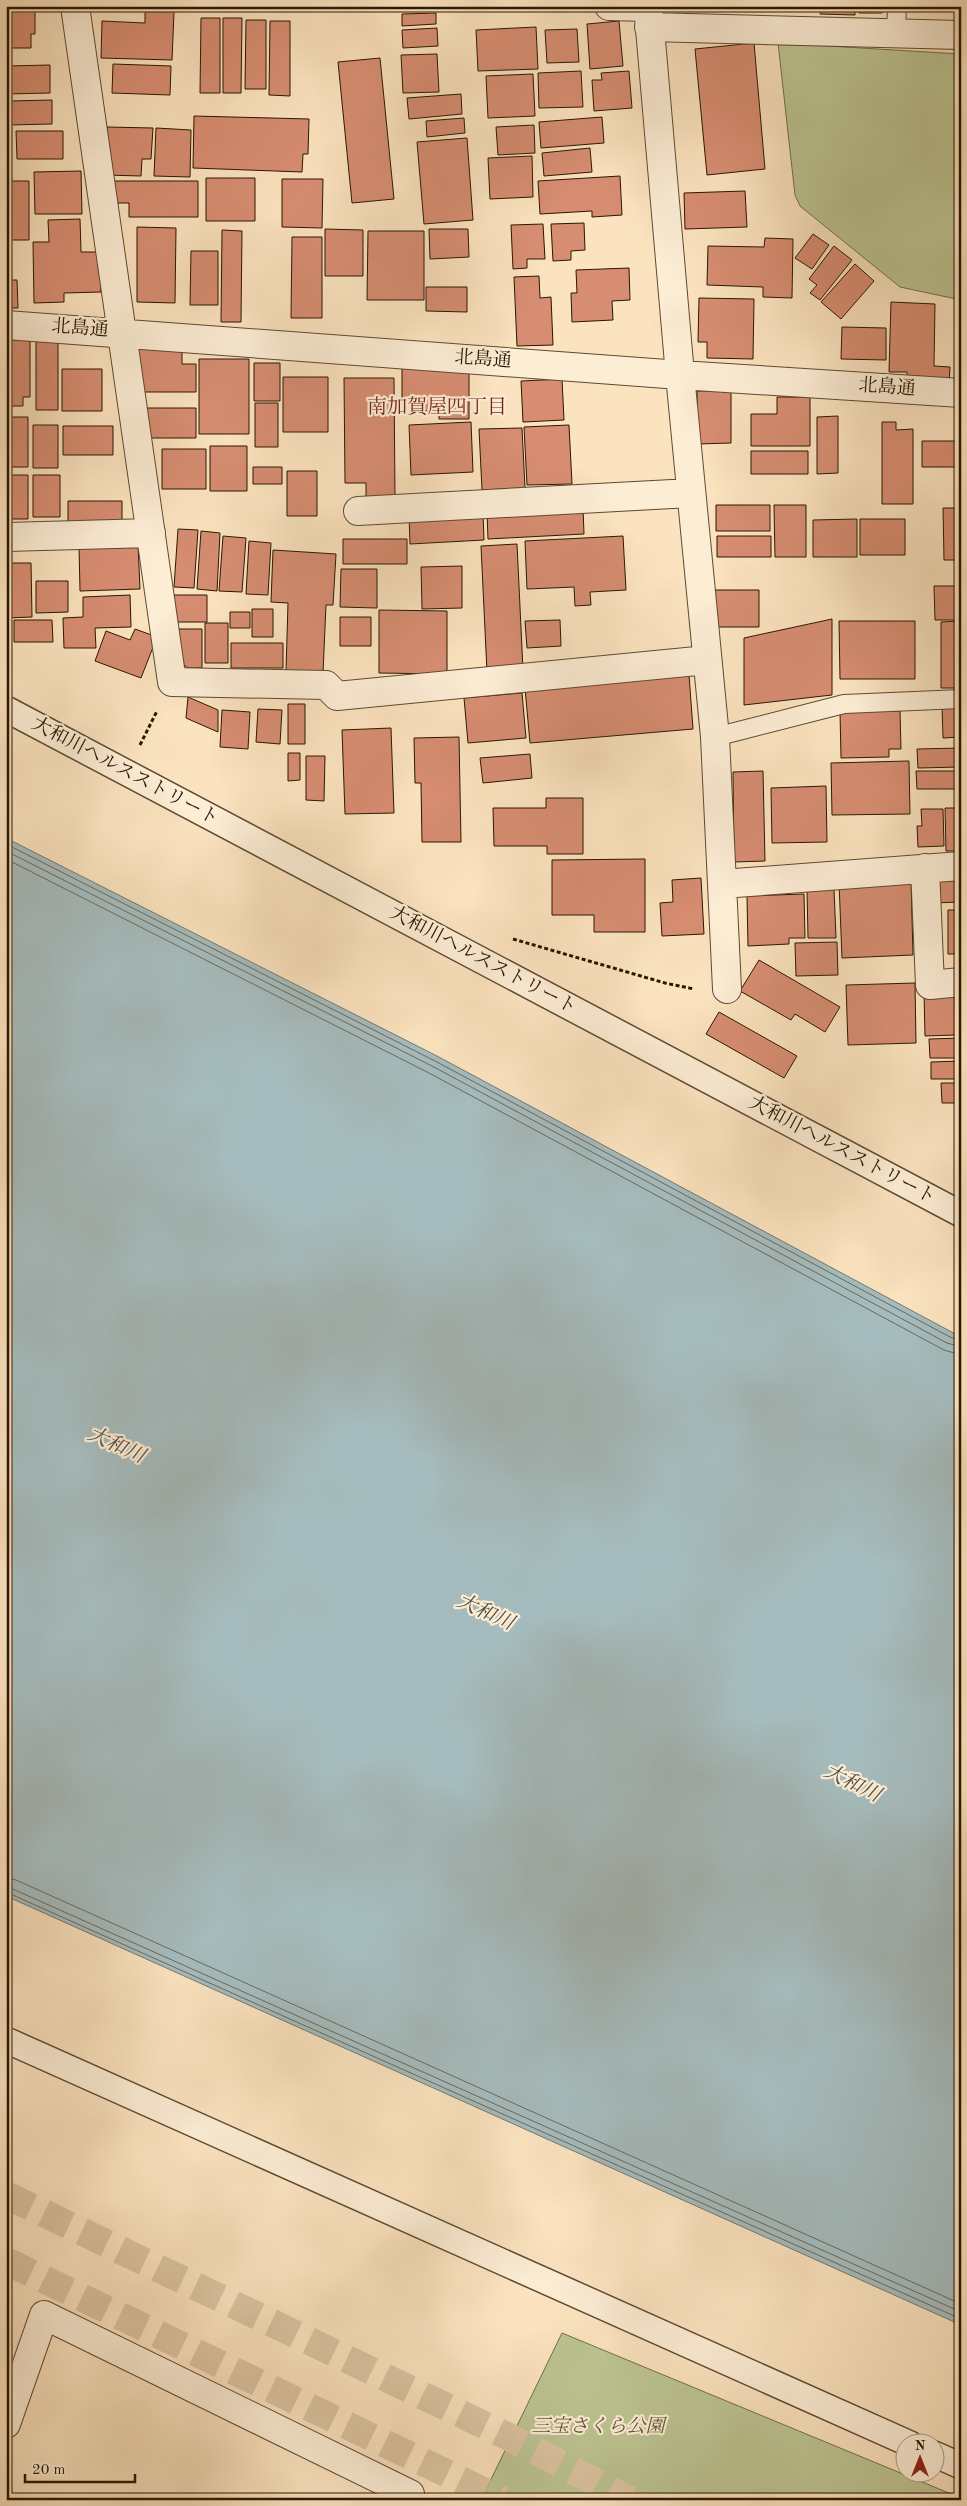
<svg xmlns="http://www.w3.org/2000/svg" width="967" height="2506" viewBox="0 0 967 2506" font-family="'Old Standard TT','Noto Serif JP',serif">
<rect width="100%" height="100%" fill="#fbe3bf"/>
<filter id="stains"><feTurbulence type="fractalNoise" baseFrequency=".004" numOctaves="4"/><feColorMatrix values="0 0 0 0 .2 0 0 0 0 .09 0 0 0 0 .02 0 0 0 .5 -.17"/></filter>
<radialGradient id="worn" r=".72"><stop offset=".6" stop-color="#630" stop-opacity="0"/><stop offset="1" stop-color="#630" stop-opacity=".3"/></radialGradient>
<path fill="#bdc493" stroke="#746e4a" d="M778 43 961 54V300L900 287 800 206 795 195Z
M562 2333 961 2498V2500H481Z"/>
<path fill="#a5bbbd" stroke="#747971" d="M6 838 437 1056 961 1337V2325L6 1896Z"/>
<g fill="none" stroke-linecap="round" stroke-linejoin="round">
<path stroke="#68695e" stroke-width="1" d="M6 844 435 1061 950 1337 961 1341
M6 851 432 1066 947 1343 961 1347
M6 859 429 1073 944 1350 961 1355
M6 1878 16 1880 961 2304
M6 1886 961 2312
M6 1892 961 2319"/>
</g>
<path fill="#d78d72" stroke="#2a1700" d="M6 6H35V34H31V48H6Z
M821 6H855V15L820 14Z
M859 6H882V13H859Z
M145 12H174L172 60 101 58 102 21 145 23Z
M436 13V24L402 26V14Z
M201 18H220V93H200Z
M223 18H242L241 93H223Z
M246 20H266V89H245Z
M270 21H290V96L269 95Z
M619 21 623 66 590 69 587 24Z
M536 27 538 69 478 71 476 30Z
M437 28 438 46 403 48 402 30Z
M577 29 579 62 547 63 545 30Z
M754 43 765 169 707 175 695 49Z
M437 54 439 92 403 93 401 55Z
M380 58 394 199 352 203 338 62Z
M113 64 171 66 170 95 112 93Z
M50 65V93L6 94V66Z
M581 71 583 107 539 108 538 73Z
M629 71 632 108 594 111 592 80H602L601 73Z
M533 74 535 116 488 118 486 76Z
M461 94 462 114 409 119 407 98Z
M52 100V124L8 125V101Z
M194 116 309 119 308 154H303L302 172 193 168Z
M602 117 604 143 541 148 539 122Z
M464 118 465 133 427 137 426 121Z
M534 125 535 153 498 155 496 127Z
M107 127 153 128 151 159H142L141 176 105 175Z
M156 128 191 130 190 177 154 176Z
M16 131H63V159H17Z
M467 138 473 220 424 224 417 142Z
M590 148 592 172 544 176 542 153Z
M532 156 533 197 490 199 488 158Z
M81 171 82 214H35L34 172Z
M620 176 622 215 592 217V211L540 214 538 181Z
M206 178H255V221H206Z
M282 179H323L322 228 282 227Z
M6 181H29V240H6Z
M110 181H198V217H129V203H110Z
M745 191 747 227 685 229 684 193Z
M80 219 81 252H100L101 292 64 293V302L34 303 33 242H49L48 220Z
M584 223 585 250 571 251V260L553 261 551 224Z
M543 224 545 259H527V268L513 269 511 225Z
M137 227 176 228 175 303 137 302Z
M325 229 363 230V276H325Z
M429 229H468L469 257 430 259Z
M222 230 242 231 241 322H221Z
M368 231H424V300H367Z
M813 234 829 245 812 269 795 258Z
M292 237H322V318H291Z
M765 238 793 239 792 298 763 297V287L707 285 708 246 764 247Z
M834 246 852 260 820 300 810 293 817 285 809 279Z
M191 251H218V305H190Z
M855 264 874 281 841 319 821 302Z
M629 268 630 300 612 301 613 320 572 322 571 293H577L576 270Z
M539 276 540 298 551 297 553 345 517 346 514 277Z
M6 280H17L18 308H6Z
M426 287H467V312L426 311Z
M699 298 754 299 753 359 707 358V342H698Z
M891 302 935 304 934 366 950 367 949 385 907 384V372H889Z
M958 307H961V375H956Z
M842 327 886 328V360L841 359Z
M8 340H30V397H23V406H6Z
M36 341H58V410H36Z
M137 348H182V364H196V392H137Z
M199 359H249V434H199Z
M254 363H280V401H254Z
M402 363H469V419H439V411H416V404H402Z
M62 369H102V411H62Z
M283 377H328V432H283Z
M344 378H394L395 498H366V483H345Z
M562 379 564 420 523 422 521 381Z
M731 390V443L697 444V391Z
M777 397H810V446H751V414H777Z
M255 403H278V447H255Z
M145 408H196V438H145Z
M838 416V473L817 474V417Z
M6 417H28V467H6Z
M471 422 473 472 411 475 409 425Z
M882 422H896V430L913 429V504H882Z
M33 425H58V468H33Z
M569 425 572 484 527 485 524 427Z
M63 426H113V455H63Z
M522 428 525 488 482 490 479 429Z
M922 441H961V467H922Z
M210 446H247V491H210Z
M162 449H206V489H162Z
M751 451H808V474H751Z
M253 467H282V484H253Z
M287 471H317V516H287Z
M6 475H28V519H6Z
M33 475H60V517H33Z
M68 501H122V529H68Z
M716 505H770V531H716Z
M774 505H806V557H775Z
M583 508 584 534 488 539 487 513Z
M943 508H961V560H944Z
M483 512 484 540 410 544 409 515Z
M857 519V557H813V520Z
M860 519H905V555H860Z
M178 529 198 530 194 588 174 587Z
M201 531 220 533 217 591 197 589Z
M223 536 246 538 242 592 219 591Z
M623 536 626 590 590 592 591 605 575 606 574 587 527 589 525 541Z
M717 536H771V557H717Z
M343 539H407V564H343Z
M249 541 271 543 268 595 246 594Z
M138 544 140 589 80 591 79 546Z
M517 544 523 670 487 672 481 546Z
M273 550 336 554 333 605H326L323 673 286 671 288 603 271 602Z
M6 563H31L32 617 6 618Z
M462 566V608L422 609 421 567Z
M341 569H377V608L340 607Z
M36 581H68V612L36 613Z
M934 586H961V620H935Z
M715 590H759V627H715Z
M130 595 131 627 95 628 96 648H64L63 618 83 617V597Z
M174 595H207V622H174Z
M252 609H273V637H252Z
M379 610 447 611V674L379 673Z
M230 612H250V628H230Z
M340 617H371V646H340Z
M832 619V695L744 705V638Z
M14 620H52L53 642H14Z
M560 620 561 646 527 648 525 621Z
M839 621H915V679H840Z
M961 621V688H941V622Z
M205 623H228V663H205Z
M135 629 157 637 141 678 95 661 106 631 130 640Z
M176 629H202V668H188L176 659Z
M231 643H283V668H231Z
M689 675 693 729 530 743 525 688Z
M522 693 526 738 468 743 464 698Z
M188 697 218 710V732L186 718Z
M288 704H305V744H288Z
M942 706H961V737L943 738Z
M258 709 282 710 280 744 256 742Z
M222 710 250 712 248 749 220 747Z
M900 711 901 749H889V757L841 758 840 712Z
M391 728 394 813 345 814 342 730Z
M459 737 461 842H422L421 783H415L414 738Z
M961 748V767L918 768 917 749Z
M288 753H300V780L288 781Z
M530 754 532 778 483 783 480 758Z
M306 756H325L324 801 306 800Z
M909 761 910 814 832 815 831 763Z
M763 771 765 861 734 862 733 772Z
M916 771H961V789H917Z
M826 786 827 842 772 843 771 788Z
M546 798H583V854H547V846H494L493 808H546Z
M945 808H961V851H946Z
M921 809H943L944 846 918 847 917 826H922Z
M645 859V932H594V915H552V860Z
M701 878 704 934 662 936 660 903 673 902 672 880Z
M932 879H961V902L933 903Z
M911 880 913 955 842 958 839 882Z
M807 889H834L836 938H808Z
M804 894 805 938H789V944L748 946 747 896Z
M948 910H961V954H948Z
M837 942 838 975 796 976 795 943Z
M759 960 840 1007 825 1032 795 1014 791 1020 740 991Z
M915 983 916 1043 848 1045 846 985Z
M955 991 956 1035 925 1036 924 992Z
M959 999H961V1033H960Z
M719 1012 797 1056 784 1078 706 1034Z
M961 1038V1058H930L929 1039Z
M961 1061V1079H931V1062Z
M941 1083H961V1103H942Z"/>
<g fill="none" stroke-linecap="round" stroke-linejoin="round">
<path stroke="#dcc4a2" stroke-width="28" stroke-dasharray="28 14" stroke-linecap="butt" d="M6 2195 509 2437 630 2500
M6 2261 502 2500"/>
<defs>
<path id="service" d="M896 32 897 6
M715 737 844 704 961 699"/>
<path id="pedestrian" d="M6 709 961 1214
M6 2040 910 2444
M934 2454 961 2466"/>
<path id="minor" d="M75 6 172 682 326 685 337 696 707 660
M609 6 648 7
M648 6 680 375 715 737 727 989
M649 27 961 35
M6 325 680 375 961 393
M358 511 691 493
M6 537 151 533
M925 868 930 985 961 982
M722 884 961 866
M6 2424 44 2315 410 2494 408 2500"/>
</defs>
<use href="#service" stroke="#5e4a30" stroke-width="20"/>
<use href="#pedestrian" stroke="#5e4a30" stroke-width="28"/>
<use href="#minor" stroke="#5e4a30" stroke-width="30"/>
<path stroke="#2a1700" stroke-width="3" stroke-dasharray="4 2.5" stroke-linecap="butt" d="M140 745 157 711
M513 939 665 983 694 989"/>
<use href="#service" stroke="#fcedd5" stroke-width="18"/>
<use href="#pedestrian" stroke="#fcedd5" stroke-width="25"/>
<use href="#minor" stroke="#fcedd5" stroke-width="28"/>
</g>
<g text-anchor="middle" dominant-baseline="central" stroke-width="4.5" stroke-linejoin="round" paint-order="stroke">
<g font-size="19" fill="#2a1700" stroke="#fcedd5">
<text transform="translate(80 329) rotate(4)">北島通</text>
<text transform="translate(483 360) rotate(4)">北島通</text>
<text transform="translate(887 388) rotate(4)">北島通</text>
<text transform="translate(125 772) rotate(28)">大和川ヘルスストリート</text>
<text transform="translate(483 961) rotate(28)">大和川ヘルスストリート</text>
<text transform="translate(842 1151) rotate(28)">大和川ヘルスストリート</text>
</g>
<g font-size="19" font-style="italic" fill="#5d5433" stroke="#fcedd5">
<text x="598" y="2427">三宝さくら公園</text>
</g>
<g font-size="20" fill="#7a1f14" stroke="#fcedd5">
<text x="437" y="408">南加賀屋四丁目</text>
</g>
<g font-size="20" font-style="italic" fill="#555042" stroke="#fcedd5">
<text transform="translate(116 1446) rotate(24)">大和川</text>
<text transform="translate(485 1613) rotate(24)">大和川</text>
<text transform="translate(852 1784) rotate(26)">大和川</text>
</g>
</g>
<rect width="967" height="2506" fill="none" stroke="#fbe3bf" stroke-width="25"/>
<rect x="8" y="8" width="952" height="2491" fill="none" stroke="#2a1700" stroke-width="2.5"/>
<rect x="12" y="12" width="942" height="2481" fill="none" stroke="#2a1700"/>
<g transform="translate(920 2458)"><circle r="24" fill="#fcedd5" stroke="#a89780"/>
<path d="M0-4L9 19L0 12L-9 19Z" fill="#8f2418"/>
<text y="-8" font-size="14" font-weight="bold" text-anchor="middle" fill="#2a1700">N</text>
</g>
<path d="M25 2474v8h110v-8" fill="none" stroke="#2a1700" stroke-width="2.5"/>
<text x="32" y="2474" font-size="15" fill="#2a1700" stroke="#fcedd5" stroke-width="4" paint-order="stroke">20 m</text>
<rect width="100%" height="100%" filter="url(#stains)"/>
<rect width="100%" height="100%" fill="url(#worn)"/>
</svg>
